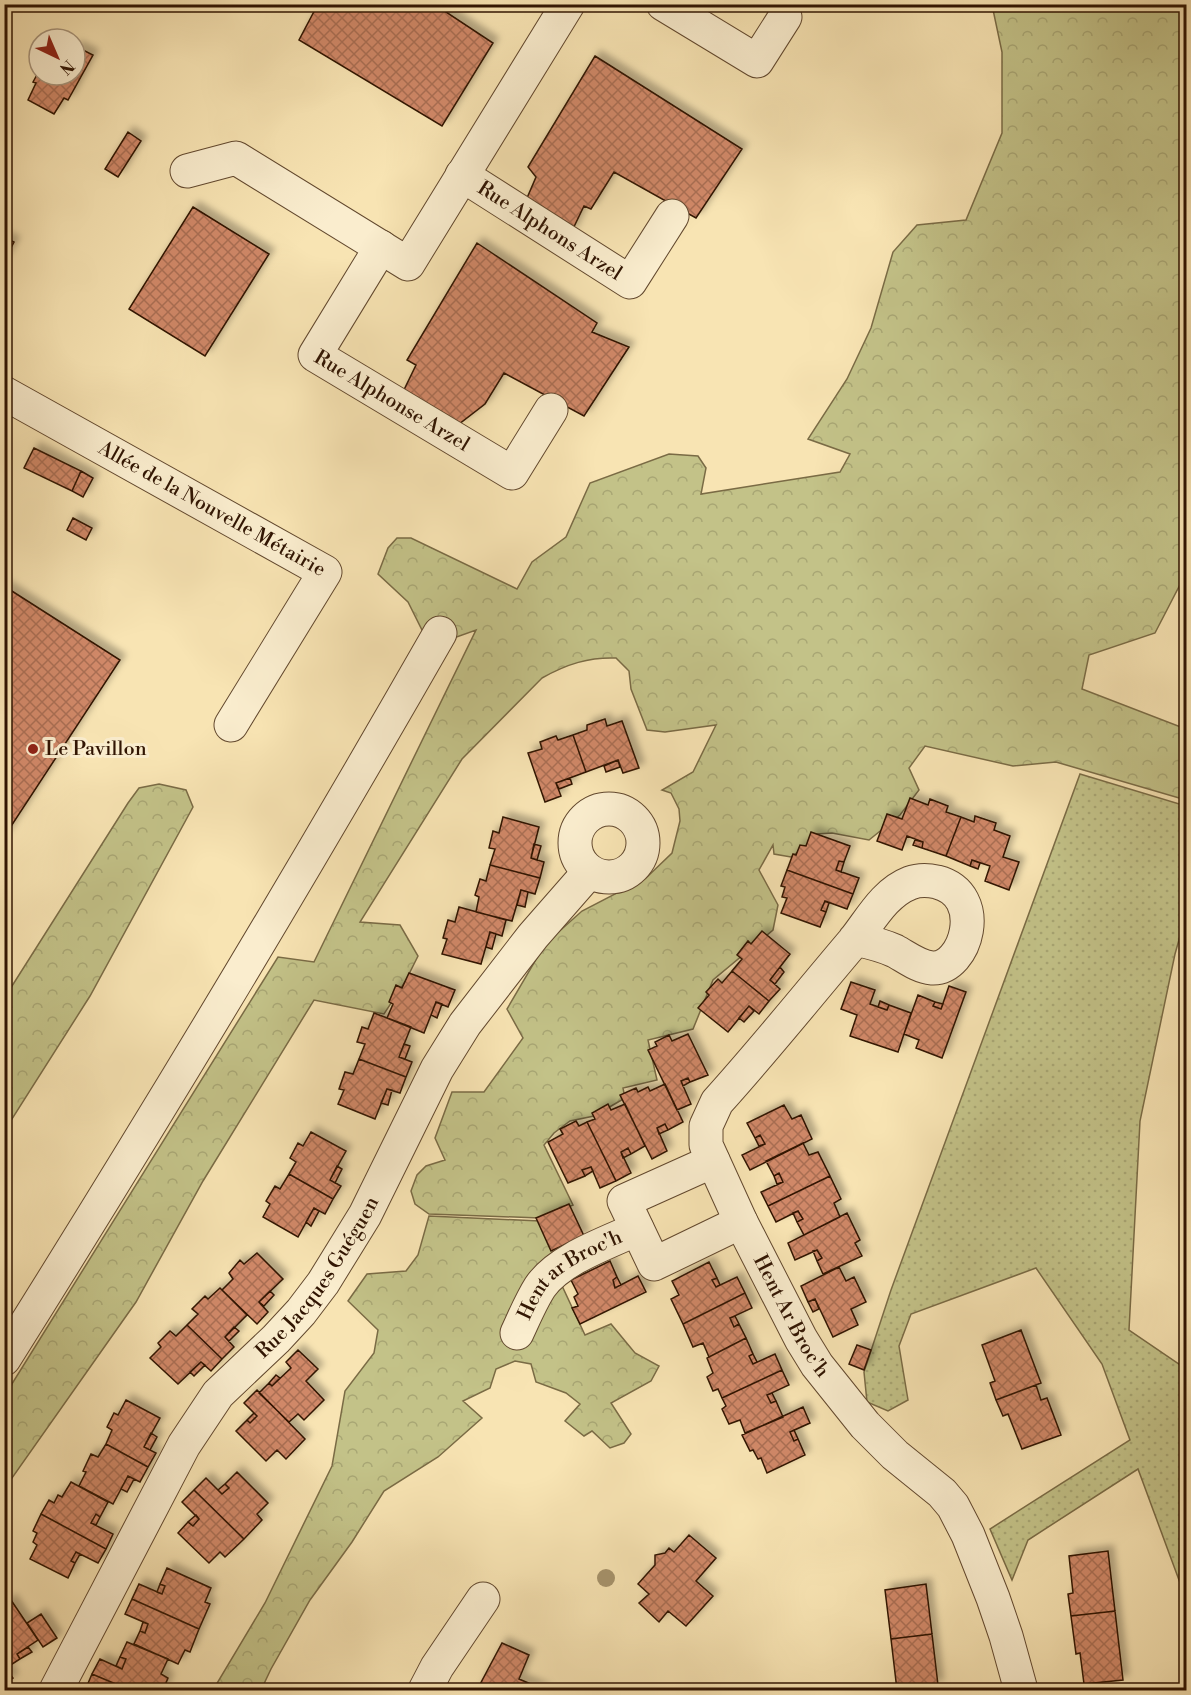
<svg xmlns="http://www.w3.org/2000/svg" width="1191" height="1695" viewBox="0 0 1191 1695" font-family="'Libre Bodoni',serif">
<defs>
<pattern id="grass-dots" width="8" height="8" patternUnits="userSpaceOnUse" patternTransform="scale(1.5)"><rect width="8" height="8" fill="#c3c288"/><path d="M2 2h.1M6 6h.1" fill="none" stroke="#a8a674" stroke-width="1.8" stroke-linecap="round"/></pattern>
<pattern id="forest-crowns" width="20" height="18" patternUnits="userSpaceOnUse" patternTransform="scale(1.5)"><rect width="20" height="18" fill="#c3c288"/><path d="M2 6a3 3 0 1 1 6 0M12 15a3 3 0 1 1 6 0" fill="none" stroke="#a8a674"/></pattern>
<pattern id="building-cross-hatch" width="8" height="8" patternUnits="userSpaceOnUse" patternTransform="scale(1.5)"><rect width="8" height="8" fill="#d08867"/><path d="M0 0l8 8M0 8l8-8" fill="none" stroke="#a96e53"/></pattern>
<filter id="shadow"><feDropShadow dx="5.5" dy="-5.5" stdDeviation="3" flood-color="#0004"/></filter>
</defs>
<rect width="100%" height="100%" fill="#f8e4b3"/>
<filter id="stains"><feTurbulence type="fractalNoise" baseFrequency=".00333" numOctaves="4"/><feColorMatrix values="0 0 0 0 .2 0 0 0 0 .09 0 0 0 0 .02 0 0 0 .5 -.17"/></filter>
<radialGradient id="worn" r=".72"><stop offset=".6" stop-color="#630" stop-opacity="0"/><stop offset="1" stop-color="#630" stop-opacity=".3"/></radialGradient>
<path fill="url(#grass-dots)" stroke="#7a6b45" stroke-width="1.5" d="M1080 774 1186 806V915L1175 954 1140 1121 1129 1330 1186 1369V1444L1183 1446 1186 1457V1599L1138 1469 1028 1540 1012 1580 990 1529 1130 1440 1102 1364 1036 1268 911 1314 899 1346 908 1400 888 1411 867 1402 864 1372 891 1290Z"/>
<path fill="url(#forest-crowns)" stroke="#7a6b45" stroke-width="1.5" d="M992 5H1186V573L1155 633 1089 655 1082 689 1186 729V800L1056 762 1013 766 925 746 909 768 919 790 900 815 869 840 832 833 816 834 806 846 791 857 774 854 773 845 759 870 778 905 773 930 713 980 693 1029 648 1040 657 1080 623 1088 625 1098 594 1116 570 1121 554 1133 544 1145 573 1205 540 1218 429 1214 415 1204 411 1191 417 1175 426 1166 445 1160 435 1138 452 1092H484L523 1038 507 1009 545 944 582 911 646 878 672 853 680 821 679 809 671 793 662 790 693 772 716 725 665 732 647 730 631 689 629 671 616 658C589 657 567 664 542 678L462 759 360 922 400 925 418 956 405 982 384 1014 314 1000 203 1181 136 1302 5 1488V1395L278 957 314 962 476 630 451 639 425 636 408 602 378 574 388 548 397 538H411L517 589 532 562 566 537 590 483 669 454 698 456 706 468 701 494 840 472 850 454 808 439 847 379 871 328 893 252 917 225 966 220 1002 133V52Z
M159 784 186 790 193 807 90 996 5 1130V997L128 803 139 788Z
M429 1216 540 1221 556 1259 557 1275 585 1335 611 1324 635 1353 659 1366 651 1381 611 1403 631 1434 624 1443 610 1448 592 1431 584 1436 565 1421 580 1404 566 1393 536 1382 531 1364 515 1361 496 1369 490 1388 463 1401 482 1418 438 1457 384 1491 352 1542 310 1600 271 1669 261 1690H213L265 1603 332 1466 345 1391 374 1353 378 1330 348 1301 367 1274 406 1271 418 1255Z"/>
<path fill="url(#building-cross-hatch)" stroke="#301402" stroke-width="1.5" filter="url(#shadow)" d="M318 4H434L493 43 442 126 299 40Z
M75 46 93 55 68 100 64 98 54 114 28 100 36 83 33 82 39 71V75H75Z
M595 56 742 149 696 218 614 172 591 209 584 206 571 233 524 205 536 177 528 167Z
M128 132 141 141 118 177 105 169Z
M193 207 269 254 205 356 129 309Z
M4 237 14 242 4 261Z
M477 243 597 323 592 332 629 347 584 416 504 373 485 404 459 424 402 394 416 365 407 360Z
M34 448 81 471 72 491 24 468Z
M81 471 93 478 83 497 72 491Z
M73 518 92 528 86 540 67 530Z
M4 586 120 660 4 837Z
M605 719 607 726 622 721 639 768 623 773 618 760 586 772 573 735 587 730V725Z
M573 735 586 772 556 783 561 796 545 802 528 753 542 749 540 742 556 736 558 740Z
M618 760 620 767 606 772 604 766Z
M570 778 572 784 559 789 556 783Z
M910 798 928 805 930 799 948 806 946 812 961 817 946 856 922 848 923 842 907 836 902 850 877 841 887 814 902 819Z
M975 816 996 823 994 830 1010 836 1003 857 1019 862 1009 890 985 881 990 866 972 860 970 866 946 856 961 817 974 822Z
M503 817 539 827 531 858 544 862 540 878 490 865 495 849 489 848 493 831 499 833Z
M811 832 850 846 844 862 839 861 836 870 859 878 853 894 787 870 793 854 796 855 800 845 806 846Z
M915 840 923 842 922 848 913 845Z
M534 844 541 846 537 860 531 858Z
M972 860 980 863 978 869 970 866Z
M839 861 844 862 841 872 836 870Z
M490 865 540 878 535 894 521 890 512 921 476 912 479 897 475 895 480 879 486 881Z
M787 870 853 894 847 909 825 901 821 910 826 912 820 927 781 913 787 898 782 897 785 887 781 886Z
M521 890 528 892 525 907 517 905Z
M825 901 829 903 826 912 821 910Z
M459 907 506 920 502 936 490 932 481 964 442 954 447 939 443 938 448 920 455 922Z
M762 931 790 954 770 980 780 989 769 1001 732 971 742 959 737 955 748 941 751 944Z
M490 932 496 934 492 949 486 947Z
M780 967 784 972 775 984 770 980Z
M732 971 769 1001 759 1014 749 1006 728 1032 698 1008 709 995 706 992 718 979 722 983Z
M409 973 455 990 448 1007 436 1002 424 1033 387 1018 393 1004 389 1002 396 985 402 988Z
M851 982 875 990 870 1004 887 1010 889 1005 911 1013 898 1052 850 1036 857 1015 841 1009Z
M949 986 966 992 942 1058 916 1048 919 1040 904 1034 918 995 935 1002 933 1006 941 1009Z
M880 1001 889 1005 887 1010 878 1007Z
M436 1002 442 1004 437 1018 431 1015Z
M935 1002 943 1004 941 1009 933 1006Z
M749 1006 754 1011 744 1022 739 1018Z
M374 1013 411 1027 399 1057 412 1062 406 1077 359 1059 365 1044 357 1042 362 1027 368 1029Z
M688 1034 708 1075 690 1082 688 1078 681 1081 691 1104 677 1110 648 1050 657 1046 655 1042 669 1035 672 1041Z
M404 1044 410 1046 405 1059 399 1057Z
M359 1059 406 1077 400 1093 387 1089 375 1119 338 1104 344 1090 339 1089 345 1072 353 1074Z
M688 1078 690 1082 683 1086 681 1081Z
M665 1084 683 1122 668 1130 665 1124 657 1128 667 1151 652 1159 620 1095 636 1088 638 1092 648 1087 650 1091Z
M387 1089 392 1090 388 1105 381 1103Z
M608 1104 611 1110 625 1104 645 1146 631 1154 628 1148 621 1152 631 1173 616 1181 587 1122 595 1119 592 1113Z
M784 1105 792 1119 801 1115 812 1139 750 1170 742 1155 765 1144 760 1135 755 1138 747 1123Z
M576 1121 579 1126 587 1122 616 1181 600 1188 591 1167 582 1170 585 1176 568 1183 548 1142 563 1134 560 1129Z
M665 1124 668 1130 659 1134 657 1128Z
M311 1132 346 1151 330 1180 341 1186 333 1199 289 1174 296 1162 290 1158 298 1143 303 1146Z
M760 1135 765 1144 759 1146 755 1138Z
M803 1143 809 1155 818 1152 830 1176 768 1206 761 1192 783 1182 779 1173 774 1176 766 1161Z
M628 1148 631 1154 623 1158 621 1152Z
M337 1166 342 1169 335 1183 330 1180Z
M591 1167 593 1171 585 1176 582 1170Z
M779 1173 783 1182 777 1184 774 1176Z
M289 1174 333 1199 325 1214 314 1208 298 1237 263 1217 270 1204 266 1201 275 1186 280 1189Z
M830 1176 841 1199 834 1203 840 1217 804 1235 797 1222 803 1219 798 1211 776 1222 768 1206Z
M569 1204 584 1236 551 1251 536 1218Z
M314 1208 319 1211 311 1226 306 1222Z
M798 1211 803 1219 797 1222 793 1213Z
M847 1213 860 1240 855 1243 862 1256 823 1274 817 1261 822 1258 817 1250 795 1260 788 1243Z
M817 1250 822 1258 817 1261 813 1251Z
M257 1253 283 1279 259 1302 268 1312 257 1324 222 1290 233 1279 229 1273 240 1260 244 1264Z
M610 1261 617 1277 613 1280 615 1288 638 1276 646 1292 580 1324 572 1308 578 1306 574 1297 578 1294 571 1280Z
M709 1262 717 1278 712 1280 716 1287 737 1277 745 1293 683 1324 671 1299 679 1295 672 1281Z
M839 1267 846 1281 854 1277 866 1302 851 1309 858 1325 833 1337 815 1299 808 1302 801 1286Z
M617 1277 621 1285 615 1288 613 1280Z
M717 1278 720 1285 716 1287 712 1280Z
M220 1288 247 1315 225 1337 234 1347 222 1359 187 1325 198 1314 192 1309 205 1296 208 1299Z
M270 1291 274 1295 264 1306 259 1302Z
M745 1293 752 1308 730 1318 734 1327 739 1324 746 1338 709 1357 703 1343 693 1347 683 1324Z
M815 1299 819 1309 813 1312 808 1302Z
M735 1316 739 1324 734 1327 730 1318Z
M187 1325 222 1359 211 1371 201 1362 178 1384 150 1358 161 1347 158 1343 170 1331 176 1336Z
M234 1327 239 1331 229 1341 225 1337Z
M1021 1330 1041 1383 996 1400 990 1383 995 1381 982 1345Z
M746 1338 753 1354 749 1356 753 1364 775 1354 782 1370 722 1398 718 1389 713 1391 707 1377 713 1373 707 1358Z
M857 1345 871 1350 864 1370 849 1364Z
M298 1350 318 1369 306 1381 324 1400 304 1420 298 1414 289 1422 259 1393 269 1383 272 1386 291 1368 286 1362Z
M753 1354 757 1362 753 1364 749 1356Z
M201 1362 205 1365 194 1376 190 1372Z
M782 1370 789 1385 767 1395 771 1403 776 1401 783 1417 745 1433 740 1420 729 1424 722 1409 726 1406 722 1398Z
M276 1375 280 1378 272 1386 269 1383Z
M1036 1385 1041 1400 1047 1398 1061 1435 1022 1449 1008 1414 1003 1416 996 1400Z
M257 1390 305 1439 286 1459 277 1450 266 1461 236 1431 247 1420 250 1423 257 1416 244 1403Z
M772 1393 776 1401 771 1403 767 1395Z
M126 1400 160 1418 144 1447 156 1453 148 1467 106 1444 112 1430 107 1427 114 1413 118 1415Z
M803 1407 810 1423 790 1432 794 1441 798 1439 805 1455 767 1473 761 1458 758 1459 753 1450 750 1451 742 1435Z
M254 1413 257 1416 250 1423 247 1420Z
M794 1430 798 1439 794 1441 790 1432Z
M151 1433 157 1437 150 1450 144 1447Z
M106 1444 148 1467 140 1482 128 1476 113 1504 79 1486 86 1472 83 1471 91 1454 98 1457Z
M237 1472 268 1503 257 1514 262 1520 244 1539 194 1490 206 1478 222 1494 229 1488 225 1484Z
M128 1476 134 1479 127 1492 121 1489Z
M71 1482 108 1502 100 1517 96 1514 91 1523 113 1534 106 1549 41 1514 49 1500 54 1503 58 1495 62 1497Z
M225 1484 229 1488 222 1494 218 1490Z
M194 1490 244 1539 225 1557 220 1552 209 1563 178 1533 188 1522 193 1526 199 1519 182 1502Z
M41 1514 106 1549 98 1563 76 1552 71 1561 75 1563 68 1578 30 1559 37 1545 33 1542 37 1533 33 1531Z
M96 1514 100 1517 96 1525 91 1523Z
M196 1515 199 1519 193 1526 188 1522Z
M689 1535 716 1558 696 1581 713 1596 686 1626 668 1611 659 1622 639 1603 649 1594 638 1584 655 1565V1555L665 1553 669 1548 674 1552Z
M1108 1551 1115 1611 1071 1616 1068 1594 1073 1593 1069 1556Z
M76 1552 80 1554 75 1563 71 1561Z
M167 1568 211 1588 205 1602 210 1604 199 1629 132 1599 139 1584 162 1594 165 1586 160 1584Z
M160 1584 165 1586 162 1594 157 1592Z
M926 1584 932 1634 891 1639 885 1590Z
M132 1599 199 1629 190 1652 185 1650 178 1664 134 1644 140 1631 145 1633 148 1624 125 1614Z
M11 1600 38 1640 17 1654 20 1659 6 1668 4 1666V1604Z
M1115 1611 1123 1680 1084 1684 1080 1653 1076 1654 1071 1616Z
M41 1614 57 1638 43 1647 27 1623Z
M143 1622 148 1624 145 1633 140 1631Z
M932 1634 938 1685 897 1690 891 1639Z
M127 1642 168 1659 161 1674 168 1678 163 1690H130L92 1674 100 1659 122 1669 126 1659 120 1657Z
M502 1643 529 1655 519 1679 545 1690H477Z
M28 1647 32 1652 20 1659 17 1654Z
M120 1657 126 1659 122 1669 116 1666Z
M4 1666 13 1678 4 1684Z
M92 1674 130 1690H91L86 1688Z"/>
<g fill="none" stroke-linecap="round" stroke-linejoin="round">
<defs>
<g id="minor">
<path d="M663 4 757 61 785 17"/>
<path d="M187 171 236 158 408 264 568 4"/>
<path id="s1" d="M462 175 630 282 672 216"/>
<path id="s2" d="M381 247 315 355 512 473 551 410"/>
<path id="s3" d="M4 393 325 572 231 725"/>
<circle cx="609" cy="843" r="34"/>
<path id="s4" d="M855 939C869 942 882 945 895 951 906 957 919 967 932 968 966 970 988 895 937 882 928 880 918 880 910 883 884 893 870 921 853 942 808 995 764 1050 717 1102L706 1126V1145L741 1222 801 1339 817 1365 865 1425 895 1455 942 1493 953 1506 968 1535 993 1598 1006 1636 1021 1690"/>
<path d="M713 1161 624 1201 654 1264 741 1222"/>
<path id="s5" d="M517 1333C524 1318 531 1301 540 1287 559 1259 607 1243 637 1229"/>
<path d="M4 1359C154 1120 300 878 440 633"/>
<path id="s6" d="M56 1690 184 1445 218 1394 276 1339 301 1312 323 1283 365 1215 437 1069 465 1024 533 936 589 872"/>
<path d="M425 1690 437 1667 483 1599"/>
</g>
</defs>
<use href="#minor" stroke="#62482e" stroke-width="35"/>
<use href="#minor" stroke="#faedce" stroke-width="33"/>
</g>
<circle fill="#a6936c" cx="606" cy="1578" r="9"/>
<circle fill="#8f2418" stroke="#faedce" stroke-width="2" cx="33" cy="749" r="6"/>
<g text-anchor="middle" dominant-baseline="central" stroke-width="6" stroke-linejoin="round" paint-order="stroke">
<g font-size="20" fill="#301402" stroke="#faedce">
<text stroke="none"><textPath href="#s1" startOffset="104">Rue Alphons Arzel</textPath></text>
<text stroke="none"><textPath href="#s2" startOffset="216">Rue Alphonse Arzel</textPath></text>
<text stroke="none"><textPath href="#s3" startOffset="238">Allée de la Nouvelle Métairie</textPath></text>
<text stroke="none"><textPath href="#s6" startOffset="492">Rue Jacques Guéguen</textPath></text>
<text stroke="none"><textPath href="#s5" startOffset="82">Hent ar Broc'h</textPath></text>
<text stroke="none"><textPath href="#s4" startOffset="758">Hent Ar Broc'h</textPath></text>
</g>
<g font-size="20" fill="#301402" stroke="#faedce" text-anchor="start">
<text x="45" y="749">Le Pavillon</text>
</g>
</g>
<rect width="1191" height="1695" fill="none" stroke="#f8e4b3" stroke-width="24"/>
<rect x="6" y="6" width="1179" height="1683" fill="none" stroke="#301402" stroke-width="3"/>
<rect x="12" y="12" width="1167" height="1671" fill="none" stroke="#301402" stroke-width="1.5"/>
<g transform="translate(57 57) rotate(136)"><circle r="28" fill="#faedce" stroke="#a9967c" stroke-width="1.5"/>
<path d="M0-4.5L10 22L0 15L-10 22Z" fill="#8f2418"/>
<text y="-9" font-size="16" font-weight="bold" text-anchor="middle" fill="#301402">N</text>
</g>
<rect width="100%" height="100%" filter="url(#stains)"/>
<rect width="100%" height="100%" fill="url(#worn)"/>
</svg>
